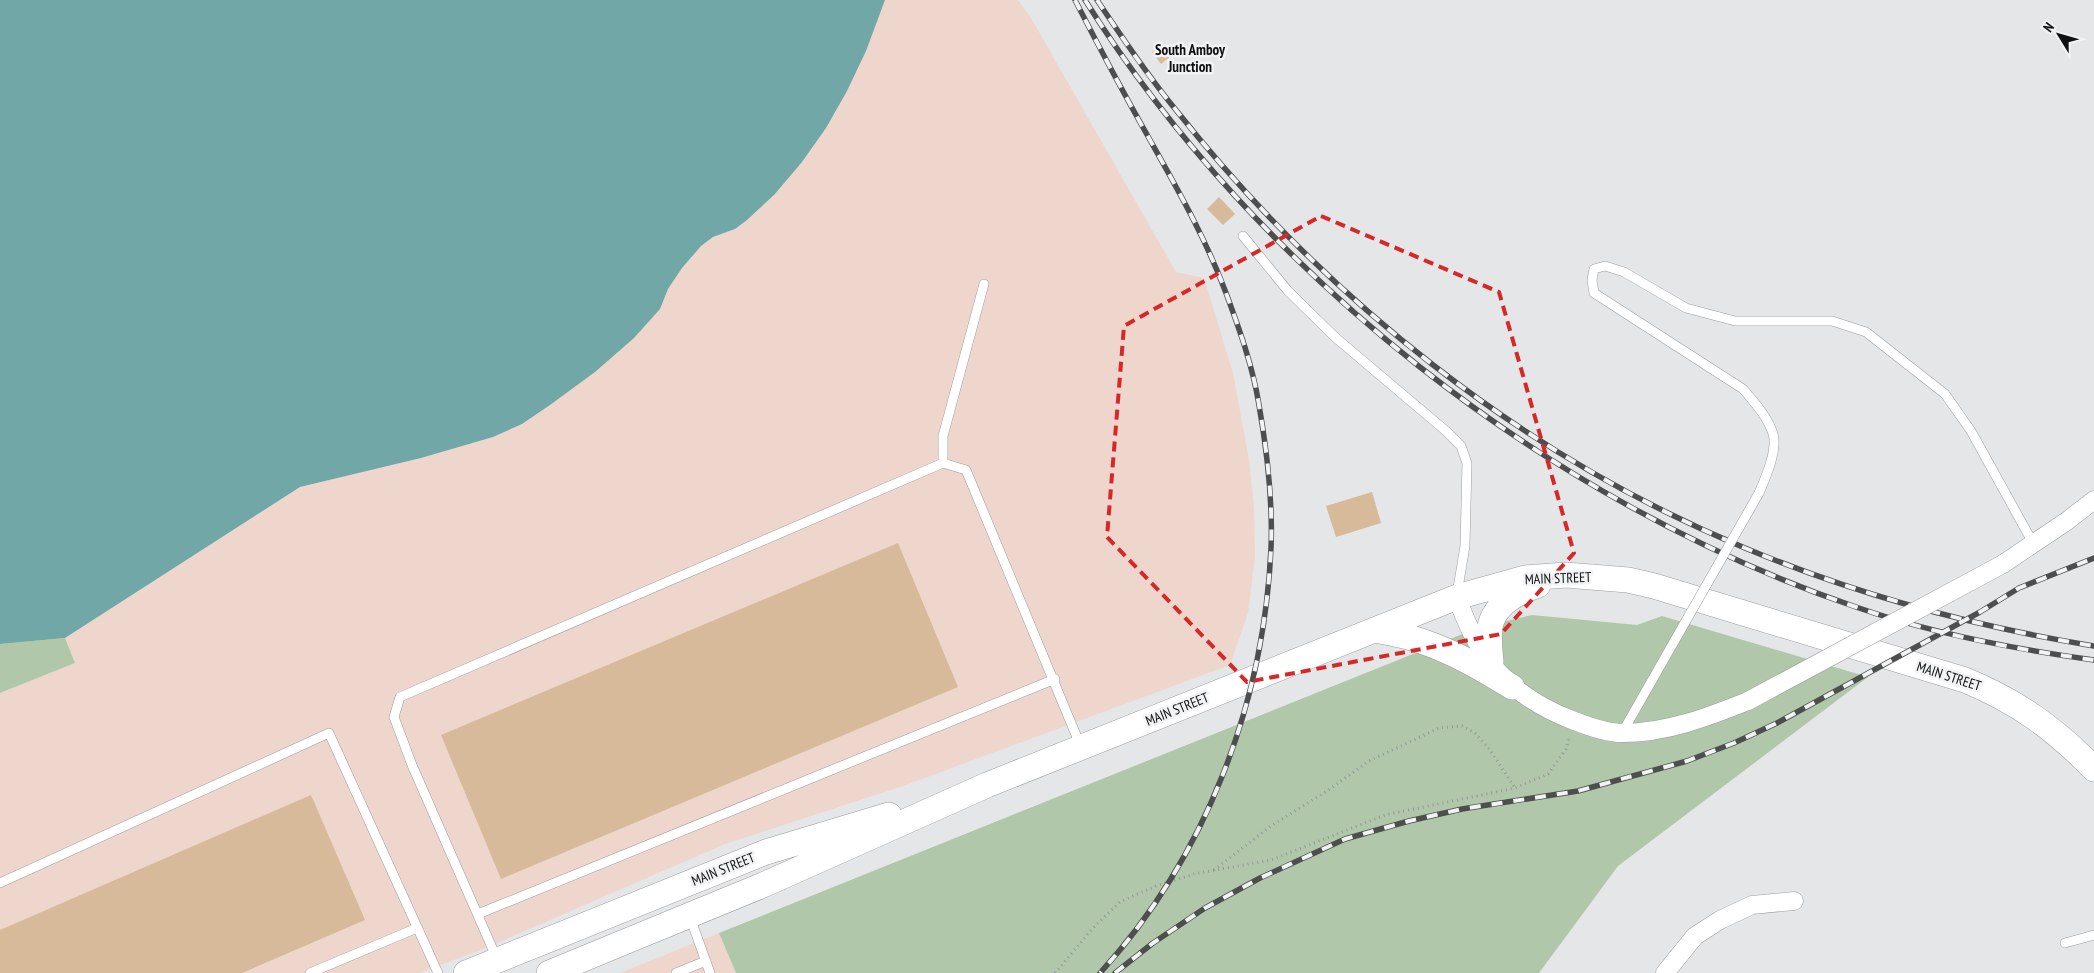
<svg xmlns="http://www.w3.org/2000/svg" width="2094" height="973" viewBox="0 0 2094 973" font-family="'PT Sans Narrow',sans-serif">
<rect width="100%" height="100%" fill="#e4e6e7"/>
<path fill="#eed6cc" d="M885 0H1018L1031 18 1176 272 1204 278 1233 373 1249 460 1254 508 1255 557 1248 613 1230 665 903 786 725 844 481 950 419 973H0V693L75 663 65 638 300 487 421 458 493 437 522 424 550 405 660 309 668 289 682 268 701 246 713 237 735 229 774 195 847 91 866 50Z
M719 933 736 973H620Z"/>
<path fill="#b1c7aa" d="M1532 615 1637 625 1662 616 1868 677 1618 866 1539 973H736L719 933 1480 627Z
M65 638 75 663 0 693V644Z"/>
<path fill="#72a7a7" d="M0 0H885L866 51 847 91 826 128 802 162 774 195 747 220 735 229 713 237 701 246 682 268 668 289 660 309 634 338 595 372 550 405 522 424 493 437 421 458 300 487 65 638 0 644Z"/>
<path fill="#d6ba99" d="M1163 43 1172 55 1161 64 1152 52Z
M1219 197 1235 214 1223 225 1207 209Z
M1372 492 1381 523 1336 537 1326 506Z
M898 543 958 687 501 879 441 735Z
M311 795 365 920 242 973H0V930Z"/>
<g fill="none" stroke-linecap="round" stroke-linejoin="round">
<defs>
<path id="lane" d="M1243 236 1288 291 1336 338 1446 431 1461 446 1467 463 1465 546 1457 594
M943 463V436L984 284
M1759 493C1765 479 1778 450 1773 434 1768 417 1754 402 1743 389L1594 293 1592 280 1594 269 1605 266 1624 272 1686 308 1735 321H1832L1866 332 1945 394 1971 431 2033 543
M1622 733 1675 640
M0 883 329 733 438 973
M478 914 1055 679
M690 917 710 973
M2065 943 2094 935
M497 959 412 765 394 717 400 697 943 463 966 470 1081 747
M310 973 417 928
M676 973 706 961"/>
<path id="street" d="M2003 564 2067 521 2094 500
M1457 597C1478 659 1510 696 1572 720 1587 726 1606 733 1623 733 1666 733 1708 717 1748 701
M1665 973 1695 936 1720 920 1752 905 1794 901"/>
<path id="secondary" d="M1375 630C1391 633 1407 636 1421 641 1454 652 1483 669 1512 687
M1491 662C1490 650 1487 632 1492 620 1499 601 1521 591 1538 585
M466 973 766 852 889 815
M549 973 763 885 987 785 1457 597 1525 578 1566 575 1628 580 1654 586 1965 680C2018 702 2054 728 2094 769"/>
</defs>
<use href="#lane" stroke="#9b9d9f" stroke-width="10"/>
<use href="#street" stroke="#9b9d9f" stroke-width="19"/>
<use href="#secondary" stroke="#9b9d9f" stroke-width="26"/>
<path stroke="#959697" stroke-width="3" stroke-dasharray="1 4" stroke-linecap="butt" d="M1214 870 1271 826 1327 791 1369 761 1439 728 1462 726 1475 733 1490 750 1515 788
M1055 973 1093 928 1120 902 1156 886 1194 874 1271 860 1385 815 1515 788 1548 774 1566 749 1570 736"/>
<use href="#lane" stroke="#fff" stroke-width="9"/>
<use href="#street" stroke="#fff" stroke-width="18"/>
<use href="#secondary" stroke="#fff" stroke-width="25"/>
<defs>
<path id="rail" d="M1075 0C1099 47 1124 94 1150 140 1178 190 1206 239 1226 293 1239 328 1253 367 1259 405 1267 451 1273 500 1271 548 1264 703 1206 857 1100 973
M1085 0C1257 274 1550 503 1856 607 1933 634 2014 649 2094 660
M1097 0C1122 37 1147 75 1176 110 1325 298 1523 456 1745 548 1855 594 1977 627 2094 646
M1115 973 1153 943 1205 908 1260 878 1345 839 1409 821 1462 809 1578 791 1687 761 1734 743 1777 723 1980 612 2019 588 2094 558"/>
</defs>
<use href="#rail" stroke="#4d4e4e" stroke-width="5.5"/>
<use href="#rail" stroke="#f1f3f5" stroke-width="4" stroke-dasharray="11" stroke-linecap="butt"/>
<defs>
<path id="lane-bridge" d="M1675 640 1759 493"/>
<path id="street-bridge" d="M1748 701 2003 564"/>
</defs>
<use href="#lane-bridge" stroke="#9b9d9f" stroke-width="10" stroke-linecap="butt"/>
<use href="#street-bridge" stroke="#9b9d9f" stroke-width="19" stroke-linecap="butt"/>
<use href="#lane-bridge" stroke="#fff" stroke-width="9"/>
<use href="#street-bridge" stroke="#fff" stroke-width="18"/>
</g>
<path fill="none" stroke="#d62828" stroke-width="4" stroke-dasharray="10 6" stroke-linejoin="round" d="M1321 216 1499 292 1574 553 1501 634 1247 682 1107 537 1124 326Z"/>
<g text-anchor="middle" dominant-baseline="central" stroke-width="5" stroke-linejoin="round" paint-order="stroke">
<g font-size="14" fill="#101111" stroke="#f1f3f5">
<text transform="translate(1558 578) rotate(-2)">MAIN STREET</text>
<text transform="translate(1949 676) rotate(18)">MAIN STREET</text>
<text transform="translate(1177 709) rotate(-22)">MAIN STREET</text>
<text transform="translate(723 869) rotate(-22)">MAIN STREET</text>
</g>
<g font-size="15" font-weight="bold" fill="#101111" stroke="#f1f3f5">
<text x="1190" y="49">South Amboy<tspan x="1190" dy="17">Junction</tspan></text>
</g>
</g>
<g transform="translate(2059 35) rotate(307)" stroke="#f1f3f5" stroke-width="4" paint-order="stroke">
<path d="M0-4L9 19L0 12L-9 19Z" fill="#101111"/>
<text y="-8" font-size="14" font-weight="bold" text-anchor="middle" fill="#101111">N</text>
</g>
</svg>
